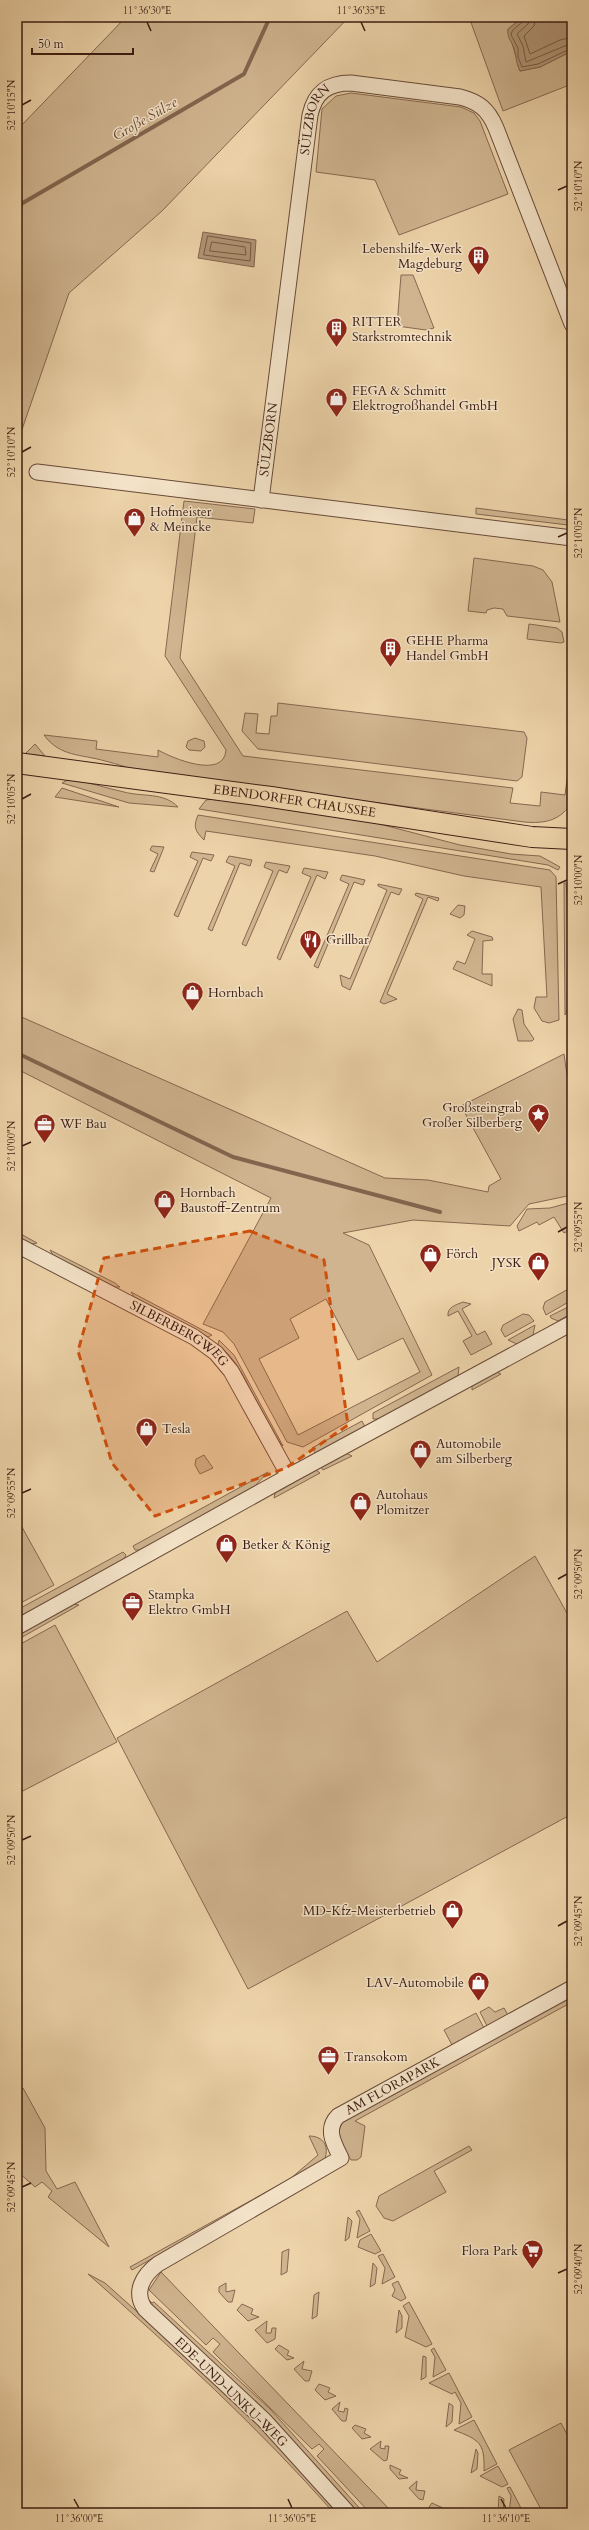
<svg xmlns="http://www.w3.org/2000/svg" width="589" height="2530" viewBox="0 0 589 2530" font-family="Cardo,serif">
<rect width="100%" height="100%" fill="#edd3a9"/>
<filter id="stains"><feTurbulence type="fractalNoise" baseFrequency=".005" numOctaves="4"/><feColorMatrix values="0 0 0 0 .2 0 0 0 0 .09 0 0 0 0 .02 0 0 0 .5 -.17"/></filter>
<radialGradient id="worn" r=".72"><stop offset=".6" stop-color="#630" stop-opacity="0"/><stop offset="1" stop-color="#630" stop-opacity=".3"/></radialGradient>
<path fill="#cfb48f" stroke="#866850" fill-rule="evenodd" d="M126 17H349L162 211 69 293 17 444V130Z
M469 17H523L508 29 520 71 540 67 572 51V84L503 111Z
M351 93 461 107 474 113 480 121 508 194 399 235 375 180 316 172 322 109 336 96Z
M401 275H413L434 328 426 330 397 326Z
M184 501 255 509 253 523 197 517 180 658 243 756 513 788 510 803 540 806 541 792 565 795 572 742V802C561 820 546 824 524 822L144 772C131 769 118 764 105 761 81 754 60 757 44 735L97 741 96 749 158 757V750C172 758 224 780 226 750L165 656Z
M476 508 568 520V525L476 514Z
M474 558 533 566 543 570 552 582 560 622 507 616 503 609 494 608 487 610 486 613 468 611Z
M529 624 557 628 562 632 564 642 561 643 527 639Z
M278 703 524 732 527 738 522 777 517 781 258 749 242 731 245 713 258 714 256 733 269 734 271 716H277Z
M195 738 204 741 205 747 201 751 189 750 186 747 188 741Z
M35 744 45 756 25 754Z
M69 779C89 782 105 788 124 792 142 797 164 792 178 807L129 803 62 783Z
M62 788 119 807 55 797Z
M222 798 349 816 460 845 511 854 540 856 560 867 558 870 548 865 199 809 206 800Z
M198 815 550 870 556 877 559 1020 549 1023 542 1021 534 1008 536 997H547L541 887 464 876 375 856 206 831 204 840C195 831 193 827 198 815Z
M17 836 22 837 20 856 17 855Z
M152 846 164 847 154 872 150 871 158 854 150 850Z
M192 852 214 855 211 861 203 858 178 917 174 915 198 861 190 857Z
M229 856 252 860 250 866 240 863 212 931 208 929 235 866 226 862Z
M266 862 290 866 287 873 279 870 246 946 242 944 273 871 264 867Z
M304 868 328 872 325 879 317 875 280 960 277 958 311 877 302 873Z
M342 875 365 880 363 885 354 882 318 968 314 966 349 884 340 880Z
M564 883H566L567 897 569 1005 565 1015Z
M378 884 402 889 399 895 391 892 350 990 342 986 340 975 350 979 387 890 378 886Z
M416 893 439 898 438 901 428 897 387 994 397 999 384 1004 380 1002 423 899 415 895Z
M458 905 465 906 464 915 460 918 450 914Z
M472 931 492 937 493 940 483 941 482 974H492V986L453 969 457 961 465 964 475 939 467 935Z
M518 1009 522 1010 524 1024 534 1039 532 1041H518L513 1019Z
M17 1015 385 1178 428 1180 488 1192 489 1186 501 1179 461 1106 564 1054 572 1110V1195L529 1204 510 1226 413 1220 343 1233 369 1245 432 1375 303 1447 287 1442 234 1344 223 1332 203 1324 271 1198 17 1069ZM326 1299 358 1360 403 1338 420 1372 298 1435 259 1359 299 1338 290 1319Z
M572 1202V1229L564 1233 554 1217 539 1225 537 1222 519 1231 517 1226 527 1209 550 1208Z
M17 1232 37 1243 32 1244 17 1236Z
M50 1250 115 1283 120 1287H115L53 1255Z
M572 1287V1300L546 1315 543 1308 545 1302Z
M131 1292 212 1335 208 1337 135 1298Z
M463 1302 471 1304 462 1309 477 1335 485 1331 492 1344 471 1355 463 1341 472 1336 458 1311 448 1316C447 1307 456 1305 463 1302Z
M572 1305V1313L558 1321 551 1318 550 1316Z
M523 1314 529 1315 534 1321 505 1337 501 1330 503 1325Z
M535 1325 533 1335 517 1344 508 1340Z
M219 1340 234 1355 283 1446C256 1417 250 1369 218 1345Z
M459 1367 458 1376 380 1419H373V1413Z
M495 1371 501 1374 472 1390V1384Z
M362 1421 365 1427 316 1454 312 1448Z
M346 1453 352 1456 323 1470 321 1467Z
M204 1455 213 1468 200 1474 195 1465 196 1459Z
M316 1470 320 1473 274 1498 275 1493Z
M268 1472 254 1487 142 1550H135L133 1546Z
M17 1518 54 1585 17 1605Z
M123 1552 126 1555 123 1561 17 1619V1610Z
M535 1556 572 1622V1814L248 1989 117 1738 347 1611 377 1662Z
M72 1604 79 1605 17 1640V1634Z
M55 1625 117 1742 17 1794V1646Z
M572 1996V2002L355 2121 365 2126 361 2157 357 2160H351C343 2147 332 2133 345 2120Z
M489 2007 495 2012 504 2008 508 2015 487 2026 480 2012Z
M476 2013 484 2028 452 2045 444 2030Z
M23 2088 45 2128 46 2171 57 2189 75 2182 109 2247 48 2197 52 2191 42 2182 35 2187 17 2171V2090Z
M309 2136C324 2136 330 2147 324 2161L132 2270 130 2267 290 2179 318 2155Z
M469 2146 472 2150 434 2171 446 2192 393 2221 384 2218 376 2206 379 2196Z
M359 2210 370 2231 357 2238 360 2219 356 2212Z
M348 2217 352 2221 349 2238 345 2241Z
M371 2234 381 2251 375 2254 358 2247 360 2240Z
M289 2249 287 2272 281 2275 282 2252Z
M383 2254 395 2277 382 2284 385 2268 378 2256Z
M373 2263 377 2268 375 2284 370 2287Z
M161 2272 393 2513H370L317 2456 324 2449 319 2444 312 2449 213 2352 220 2344 213 2338 206 2345 149 2290Z
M88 2274 105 2283 133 2308 247 2412 339 2513H334C258 2427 174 2350 88 2274Z
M398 2281 406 2298 401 2301 392 2296 395 2290 392 2284Z
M226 2283V2292L235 2290 232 2302H228L219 2292V2287Z
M319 2292 317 2316 312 2319 314 2295Z
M148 2299 152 2303 154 2302 270 2409 364 2513H357L304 2454 155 2312Z
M409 2302 432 2344 426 2347 405 2337 409 2316 403 2306Z
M242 2304 253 2309 251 2314 259 2317 248 2321 237 2310Z
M399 2310 402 2316V2328L396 2333Z
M267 2321 266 2333H271L272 2328H276L275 2339 267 2343 255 2330Z
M279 2345 289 2351 287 2355 294 2358 287 2360 275 2349Z
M434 2348 446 2370 433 2377 435 2357 431 2350Z
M423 2356 426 2357V2377L421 2380Z
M304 2361 302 2369 312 2371 309 2381H305L294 2369Z
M449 2373 472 2417 459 2424 461 2403 455 2392 452 2394 429 2383Z
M319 2384 330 2388 328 2392 336 2396 325 2400 315 2390Z
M340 2402 338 2411 344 2412 345 2408 348 2409 346 2421H342L332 2409Z
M449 2403 453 2406 452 2422 446 2427Z
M474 2420 497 2464 484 2471C485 2442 479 2440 454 2430Z
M561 2423 572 2444V2513H543L509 2450Z
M355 2425 366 2429 364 2433 371 2437 362 2439 352 2428Z
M381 2441 380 2448 385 2449V2446H389L387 2460 384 2461 370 2449Z
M476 2449 478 2453 477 2469 471 2473Z
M390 2465 401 2470 399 2474 408 2478 399 2479 390 2469Z
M498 2466 508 2484 502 2487 480 2476Z
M417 2481 416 2490 425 2491 423 2500 419 2499 409 2488Z
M510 2487 522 2510 509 2513 511 2496 507 2488Z
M499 2496 504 2499 503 2513H498Z
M432 2503 443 2508 442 2513H433L429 2507Z"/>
<path fill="#b19576" stroke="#82654e" d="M523 17H572V51L540 67 520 71C516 63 516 55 514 48 511 40 507 38 508 29Z
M203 232 256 240 254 267 198 258Z"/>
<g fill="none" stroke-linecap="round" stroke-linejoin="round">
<path stroke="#765944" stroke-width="1" d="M525 17C524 25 512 26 511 35L518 48V57L522 67 538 64 572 48
M530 17 528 24 517 34 523 46 526 62 572 43
M536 17 534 26 524 36 530 54 560 40 572 37
M208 236 251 243 250 261 204 255Z
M212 242 245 247 246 255 210 251Z"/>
<path stroke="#82654e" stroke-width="4" d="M17 224 21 204 244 74 270 17
M17 1053 233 1157 440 1212"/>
<defs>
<g id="minor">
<path d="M37 472 572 538"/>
<path id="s1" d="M261 500 310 115C315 92 328 83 351 83L460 97C479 102 488 109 496 128L572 324"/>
<path id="s2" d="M17 1245 194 1337 216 1353 231 1371 289 1476"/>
<path d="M17 1627 289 1476 572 1323"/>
<path id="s3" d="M348 2513 264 2420 145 2309C133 2292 143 2275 158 2264L341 2158C334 2144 325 2129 338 2116L572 1988"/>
</g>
<g id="major">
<path id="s4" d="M17 763 271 797 532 837 572 839"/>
</g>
</defs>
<use href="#minor" stroke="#684a38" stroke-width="17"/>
<use href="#major" stroke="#3c1d12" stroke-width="22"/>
<use href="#minor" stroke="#f3e2c7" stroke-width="15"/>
<use href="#major" stroke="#edd3a9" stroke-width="20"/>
</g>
<path fill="#ce500d" fill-opacity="0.2" stroke="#ce500d" stroke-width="3" stroke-dasharray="8 5" stroke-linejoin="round" d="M250 1231 324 1260 348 1425 286 1468 155 1516 112 1463 78 1351 104 1258Z"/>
<path fill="none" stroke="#3c1d12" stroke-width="1.5" d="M147 22 151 31M361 22 365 31M22 105 31 100M558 190 567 186M22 452 31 447M558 537 567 533M22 799 31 794M558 884 567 880M22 1146 31 1142M558 1232 567 1227M22 1493 31 1489M558 1579 567 1574M22 1840 31 1836M558 1926 567 1921M22 2187 31 2183M558 2273 567 2269M74 2499 79 2508M288 2499 292 2508M501 2499 506 2508"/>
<defs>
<symbol id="building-pin" viewBox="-11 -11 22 30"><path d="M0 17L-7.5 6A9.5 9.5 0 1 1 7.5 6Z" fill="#8f2418" stroke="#f3e2c7"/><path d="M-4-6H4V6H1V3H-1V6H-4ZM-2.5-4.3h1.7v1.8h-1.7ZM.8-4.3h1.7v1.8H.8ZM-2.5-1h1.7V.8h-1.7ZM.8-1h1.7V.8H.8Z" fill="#fff"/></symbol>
<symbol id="shop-pin" viewBox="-11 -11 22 30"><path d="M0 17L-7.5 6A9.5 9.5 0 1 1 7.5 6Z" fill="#8f2418" stroke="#f3e2c7"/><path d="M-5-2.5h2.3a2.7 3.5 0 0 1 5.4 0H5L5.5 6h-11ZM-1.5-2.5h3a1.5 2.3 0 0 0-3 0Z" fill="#fff"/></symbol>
<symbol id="restaurant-pin" viewBox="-11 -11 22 30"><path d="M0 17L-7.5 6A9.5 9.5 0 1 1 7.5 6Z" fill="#8f2418" stroke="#f3e2c7"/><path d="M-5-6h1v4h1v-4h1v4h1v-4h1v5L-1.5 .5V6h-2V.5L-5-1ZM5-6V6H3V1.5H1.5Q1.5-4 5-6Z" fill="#fff"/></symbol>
<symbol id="sight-pin" viewBox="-11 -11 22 30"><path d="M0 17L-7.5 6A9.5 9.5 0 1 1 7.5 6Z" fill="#8f2418" stroke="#f3e2c7"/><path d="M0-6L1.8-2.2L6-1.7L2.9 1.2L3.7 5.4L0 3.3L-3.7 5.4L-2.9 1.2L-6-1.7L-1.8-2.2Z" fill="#fff"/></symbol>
<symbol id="office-pin" viewBox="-11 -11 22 30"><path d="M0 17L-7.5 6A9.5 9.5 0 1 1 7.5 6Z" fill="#8f2418" stroke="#f3e2c7"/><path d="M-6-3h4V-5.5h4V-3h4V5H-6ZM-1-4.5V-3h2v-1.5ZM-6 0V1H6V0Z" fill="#fff"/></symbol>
<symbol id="supermarket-pin" viewBox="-11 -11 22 30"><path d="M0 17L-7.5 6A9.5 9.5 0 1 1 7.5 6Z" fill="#8f2418" stroke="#f3e2c7"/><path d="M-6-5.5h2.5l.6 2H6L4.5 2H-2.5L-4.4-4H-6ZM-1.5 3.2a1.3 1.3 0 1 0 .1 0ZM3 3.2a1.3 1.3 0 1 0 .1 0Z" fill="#fff"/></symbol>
</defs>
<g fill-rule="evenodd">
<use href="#building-pin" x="466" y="244" width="25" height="34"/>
<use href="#building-pin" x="324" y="316" width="25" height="34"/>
<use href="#shop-pin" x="324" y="386" width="25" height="34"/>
<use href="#shop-pin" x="122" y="506" width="25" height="34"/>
<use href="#building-pin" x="378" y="636" width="25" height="34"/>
<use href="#restaurant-pin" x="298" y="928" width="25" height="34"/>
<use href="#shop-pin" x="180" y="980" width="25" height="34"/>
<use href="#sight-pin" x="526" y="1102" width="25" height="34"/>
<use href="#office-pin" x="32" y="1112" width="25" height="34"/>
<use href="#shop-pin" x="152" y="1188" width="25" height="34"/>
<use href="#shop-pin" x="418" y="1242" width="25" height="34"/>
<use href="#shop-pin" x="526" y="1250" width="25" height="34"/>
<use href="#shop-pin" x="134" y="1416" width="25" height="34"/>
<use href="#shop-pin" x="408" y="1438" width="25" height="34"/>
<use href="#shop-pin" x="348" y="1490" width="25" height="34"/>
<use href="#shop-pin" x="214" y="1532" width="25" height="34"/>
<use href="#office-pin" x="120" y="1590" width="25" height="34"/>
<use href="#shop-pin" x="440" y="1898" width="25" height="34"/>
<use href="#shop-pin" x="466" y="1970" width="25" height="34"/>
<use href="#office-pin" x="316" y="2044" width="25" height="34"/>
<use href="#supermarket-pin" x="520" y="2238" width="25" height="34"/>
</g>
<g text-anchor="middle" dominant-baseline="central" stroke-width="3" stroke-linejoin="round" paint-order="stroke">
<g font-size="13" fill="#3c1d12" stroke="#f3e2c7">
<text stroke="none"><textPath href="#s1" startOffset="385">SÜLZBORN</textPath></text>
<text stroke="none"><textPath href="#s1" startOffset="61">SÜLZBORN</textPath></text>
<text stroke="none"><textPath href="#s4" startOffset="280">EBENDORFER CHAUSSEE</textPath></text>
<text stroke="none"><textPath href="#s2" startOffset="185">SILBERBERGWEG</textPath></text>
<text stroke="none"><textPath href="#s3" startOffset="660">AM FLORAPARK</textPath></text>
<text transform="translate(231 2392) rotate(44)">EDE-UND-UNKU-WEG</text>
</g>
<g font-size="13" fill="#3c1d12" stroke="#f3e2c7" text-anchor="start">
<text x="462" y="249" text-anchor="end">Lebenshilfe-Werk<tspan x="462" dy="15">Magdeburg</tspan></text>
<text x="352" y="322">RITTER<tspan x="352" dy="15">Starkstromtechnik</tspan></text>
<text x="352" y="391">FEGA &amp; Schmitt<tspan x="352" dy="15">Elektrogroßhandel GmbH</tspan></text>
<text x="150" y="512">Hofmeister<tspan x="150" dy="15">&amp; Meincke</tspan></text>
<text x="406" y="641">GEHE Pharma<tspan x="406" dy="15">Handel GmbH</tspan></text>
<text x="326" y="940">Grillbar</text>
<text x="208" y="993">Hornbach</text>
<text x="522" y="1108" text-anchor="end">Großsteingrab<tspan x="522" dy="15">Großer Silberberg</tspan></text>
<text x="60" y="1124">WF Bau</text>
<text x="180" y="1193">Hornbach<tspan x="180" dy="15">Baustoff-Zentrum</tspan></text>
<text x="446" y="1254">Förch</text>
<text x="522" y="1263" text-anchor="end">JYSK</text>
<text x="162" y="1429">Tesla</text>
<text x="436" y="1444">Automobile<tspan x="436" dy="15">am Silberberg</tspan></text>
<text x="376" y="1495">Autohaus<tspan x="376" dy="15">Plomitzer</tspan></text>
<text x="242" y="1545">Betker &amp; König</text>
<text x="148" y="1595">Stampka<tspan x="148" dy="15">Elektro GmbH</tspan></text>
<text x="436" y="1911" text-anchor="end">MD-Kfz-Meisterbetrieb</text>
<text x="464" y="1983" text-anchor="end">LAV-Automobile</text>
<text x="344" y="2057">Transokom</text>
<text x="518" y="2251" text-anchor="end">Flora Park</text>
</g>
<g font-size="14" font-style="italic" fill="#654735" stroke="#f3e2c7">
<text transform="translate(145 119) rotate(-30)">Große Sülze</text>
</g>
</g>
<rect width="589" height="2530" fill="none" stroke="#edd3a9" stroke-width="44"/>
<path d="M32 48v6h101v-6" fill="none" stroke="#3c1d12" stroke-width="2"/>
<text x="38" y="48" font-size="12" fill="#3c1d12" stroke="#f3e2c7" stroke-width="3" paint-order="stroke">50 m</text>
<rect x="22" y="22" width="545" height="2486" fill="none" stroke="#3c1d12" stroke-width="1.5"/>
<g font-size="10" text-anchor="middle" fill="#3c1d12">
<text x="147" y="14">11°36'30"E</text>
<text x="361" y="14">11°36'35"E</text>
<text transform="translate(11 105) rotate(-90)" y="4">52°10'15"N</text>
<text transform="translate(578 186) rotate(-90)" y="4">52°10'10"N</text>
<text transform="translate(11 452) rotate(-90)" y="4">52°10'10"N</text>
<text transform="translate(578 533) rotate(-90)" y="4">52°10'05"N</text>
<text transform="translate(11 799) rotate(-90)" y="4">52°10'05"N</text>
<text transform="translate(578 880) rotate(-90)" y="4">52°10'00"N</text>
<text transform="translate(11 1146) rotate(-90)" y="4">52°10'00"N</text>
<text transform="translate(578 1227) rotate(-90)" y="4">52°09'55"N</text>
<text transform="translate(11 1493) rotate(-90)" y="4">52°09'55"N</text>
<text transform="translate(578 1574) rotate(-90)" y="4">52°09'50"N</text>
<text transform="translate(11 1840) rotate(-90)" y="4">52°09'50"N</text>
<text transform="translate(578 1921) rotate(-90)" y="4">52°09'45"N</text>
<text transform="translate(11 2187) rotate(-90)" y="4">52°09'45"N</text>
<text transform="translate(578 2269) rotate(-90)" y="4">52°09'40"N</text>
<text x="79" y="2522">11°36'00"E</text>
<text x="292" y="2522">11°36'05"E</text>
<text x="506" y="2522">11°36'10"E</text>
</g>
<rect width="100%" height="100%" filter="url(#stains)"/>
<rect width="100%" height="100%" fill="url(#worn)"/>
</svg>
